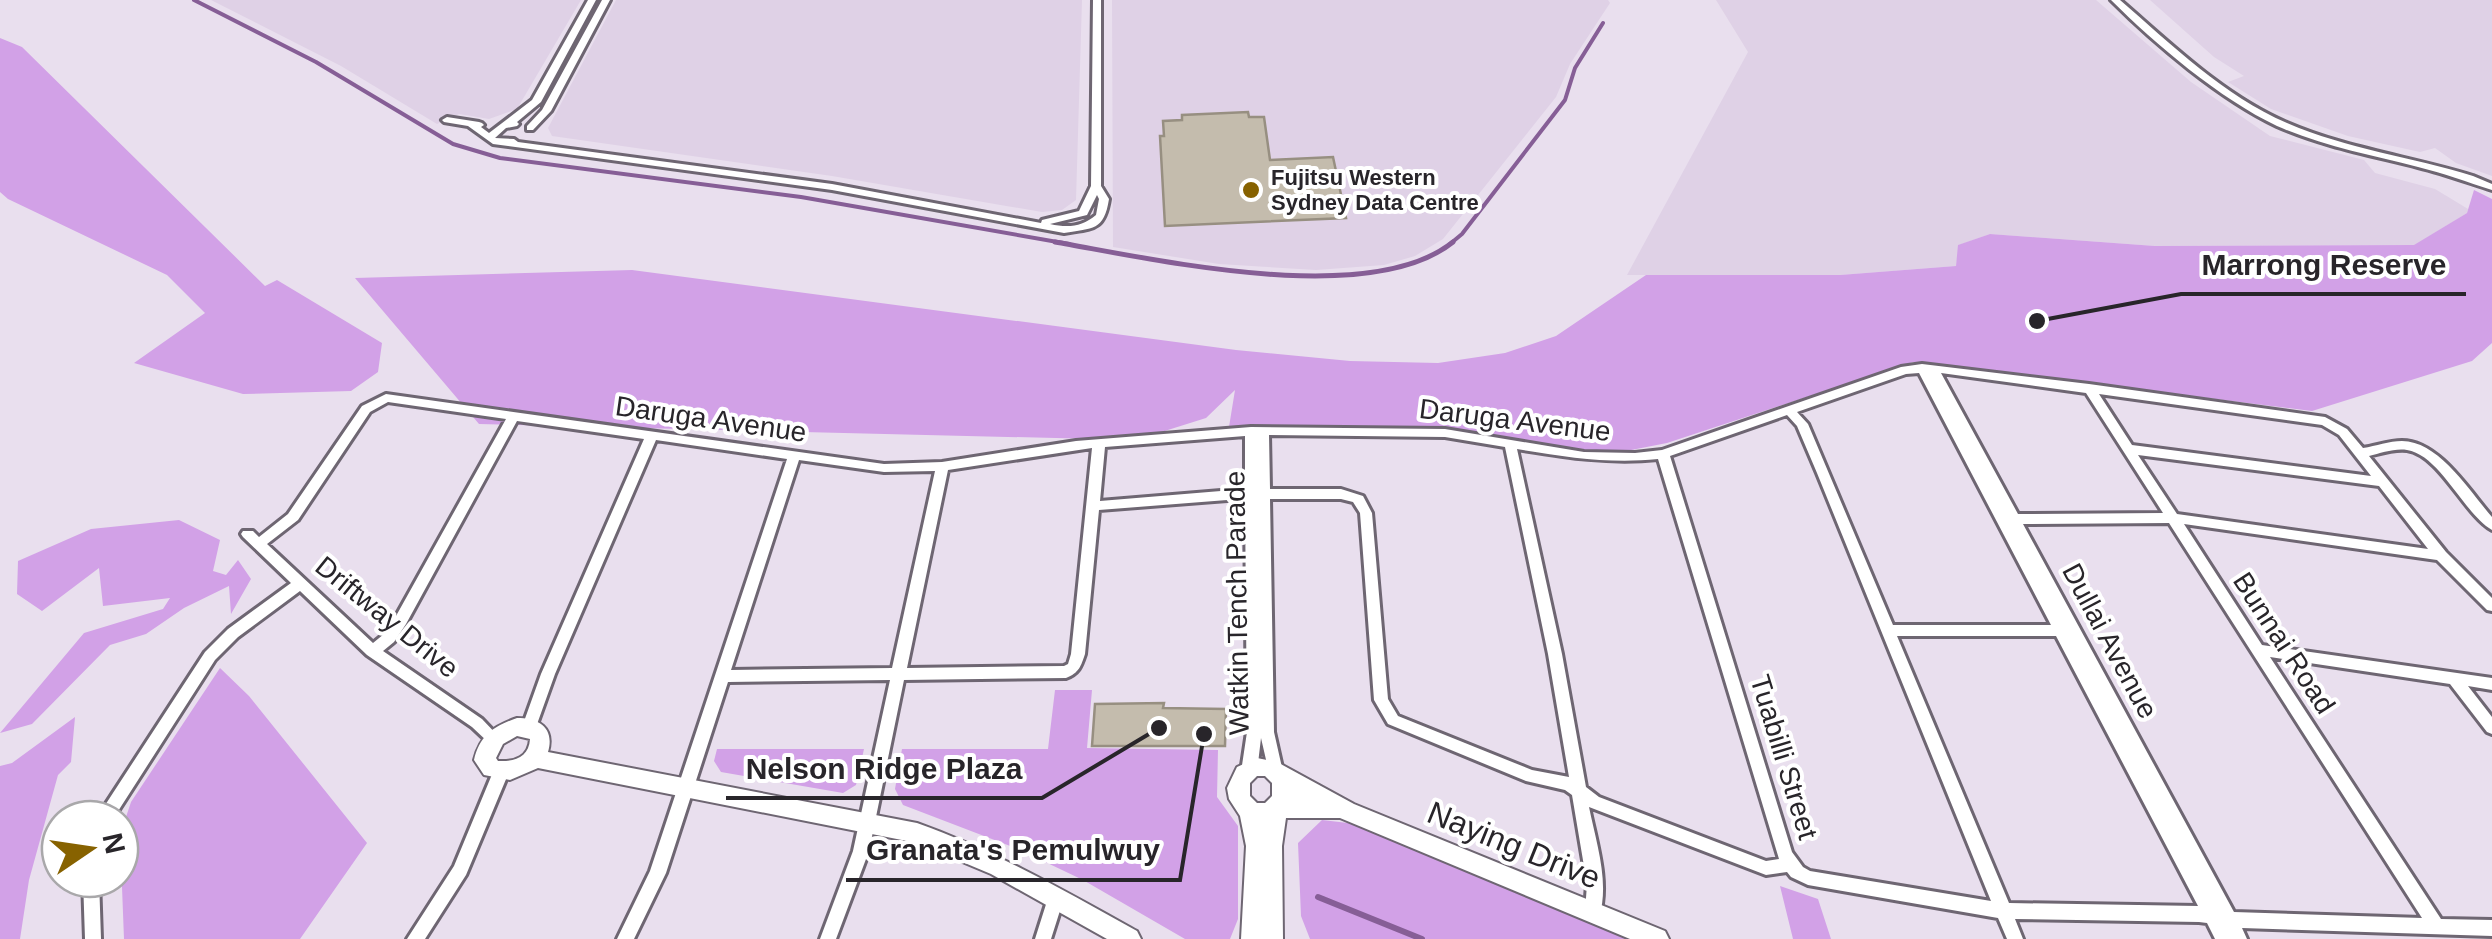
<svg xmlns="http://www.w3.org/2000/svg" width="2492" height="939" viewBox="0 0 2492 939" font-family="Helvetica,sans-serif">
<rect width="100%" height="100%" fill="#e9dfee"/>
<path fill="#dfd1e6" d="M211 0H581L517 109 489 119 459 114 437 124 341 66Z
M616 0H1082L1076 200 1062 210 1042 212 832 176 552 136 548 128Z
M1112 0H1608L1610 3 1570 64 1556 97 1443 239 1415 256 1384 265 1316 270 1219 264 1113 247Z
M1716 0H2096L2191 82 2270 136 2364 160 2375 173 2435 189 2468 209 2467 213 2415 245 2155 246 1990 234 1959 245 1956 266 1840 275H1627L1748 52Z
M2150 0H2492V176L2456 163 2435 148 2420 152 2348 136 2271 109 2228 82 2244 76 2214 57Z"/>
<path fill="#d2a1e7" d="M0 38 22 47 265 286 277 280 382 343 378 372 351 391 243 394 134 363 205 313 167 275 8 199 0 192Z
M2474 190 2492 199V343L2472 361 2312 411 1913 362 1667 443 1621 452 1589 451 1418 426 1229 427 1235 390 1206 418 1136 440 479 424 355 278 632 270 1236 350 1350 361 1438 363 1505 353 1556 336 1646 275H1840L1956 266 1958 245 1990 234 2155 246 2414 245 2467 213Z
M179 520 220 540 213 571 226 575 238 560 251 579 231 614 229 586 184 608 146 634 110 645 32 724 0 733 84 633 163 609 170 598 103 606 99 568 42 611 17 594 18 561 91 529Z
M220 668 249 696 367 843 300 939H124L120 835 131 802Z
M1055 690H1092L1087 748 1218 750 1217 797 1238 826V919L1230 939H1185L1083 880 1018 849 903 805 895 789 902 749H1048Z
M75 717 71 762 58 775 29 880 20 939H0V766L12 763Z
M717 749H864L856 785 843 793 721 772 714 761Z
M1322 820 1365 825 1634 939H1310L1301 916 1298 843Z
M1780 886 1818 899 1831 939H1793Z"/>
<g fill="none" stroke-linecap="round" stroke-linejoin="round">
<path stroke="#865e96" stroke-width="4" d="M194 0 316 62 453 144 500 158 801 197 1069 244
M1450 244 1462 234 1565 100 1575 68 1603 23"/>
<path stroke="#865e96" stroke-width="5" d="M1055 242C1154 259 1370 309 1453 242"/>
<path stroke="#865e96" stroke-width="6" d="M1318 897 1422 939"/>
</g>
<path fill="#c4bcad" stroke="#978f81" stroke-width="2.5" d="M1248 112 1249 117H1264L1270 160 1333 157 1346 218 1165 226 1160 136H1164L1163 121 1182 120V115Z
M1164 703 1163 708 1226 709 1225 746H1092L1095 704Z"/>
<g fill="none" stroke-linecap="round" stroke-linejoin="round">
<defs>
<path id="street" d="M588 0H596L541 102 517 122 519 124 517 126 506 128 495 138 514 139 518 142 832 184 1041 223 1042 220 1079 211 1091 186 1093 0H1101V186L1109 199C1104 231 1093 228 1064 233L832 190 493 144 468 126 444 122 442 120 447 117 479 122 482 123 484 125 481 127 489 133 532 100ZM1097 195 1099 199 1096 215C1082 227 1068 228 1050 224L1087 215Z
M602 0H610L551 111 533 130H527V126L542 110Z
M2111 0H2120C2172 45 2224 96 2287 123 2347 149 2412 157 2473 176L2492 184V190C2467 182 2443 173 2418 167 2371 155 2322 146 2277 126 2220 99 2155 44 2111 0Z
M1922 364 2089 384 2325 417 2347 429 2363 448C2376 446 2389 441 2402 441 2439 441 2470 492 2492 517V530C2464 514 2440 455 2407 450 2395 448 2381 453 2369 456L2446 552 2492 598V611L2487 610 2437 560 2184 524 2262 645 2492 678V690L2468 686 2492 717V734L2487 732 2450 684 2270 657 2441 919 2492 920V936L2242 928 2247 939H2215L2207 923 2199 922 2015 919 2023 939H2007L1998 918 1808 885 1791 877 1787 872 1766 875 1589 807C1596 842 1610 883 1599 917L1593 920 1587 917 1585 912 1587 884 1572 795 1565 790 1526 781 1388 724 1374 700 1360 513 1353 502 1341 499H1270L1274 732 1283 772 1280 777 1275 779 1270 777 1261 738 1257 772 1254 777 1249 779 1244 777 1241 772 1247 732 1245 499H1240L1099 510 1085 654C1081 666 1079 673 1066 678L904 680 869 851 836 939H820L853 851 890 680 728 682 666 873 634 939H617L650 871 787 459 656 440 555 674 536 727 534 731 529 733 524 731 522 727 541 674 644 439 517 421 406 624 394 642 383 651 482 719 501 739 499 743 494 745 489 743 472 727 367 655 300 591 238 637 215 660 113 819H96L205 652 228 629 291 583 243 537 241 534 243 531H253L259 537 288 514 362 406 386 394 884 464 942 462 1076 441 1251 427 1445 429 1584 452 1635 453 1662 450 1901 367ZM1919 373 2051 625H1893L1808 424 1797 412 1906 374ZM1941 373 2086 393 2163 513 2018 514ZM2099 394 2322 425 2339 435 2371 476 2132 445ZM388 402 506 419 396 616 384 634 373 643 267 544 298 520 370 412ZM1787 415 1797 426 1817 473 1991 901 1810 871 1803 867 1792 852 1670 456ZM1269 435 1445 437 1505 447 1548 654 1569 777 1532 770 1398 716 1388 699 1372 513 1363 496 1341 489H1270ZM1245 436V489L1100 501 1105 447ZM1092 448 1071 654 1068 664 1064 666 907 668 948 470ZM1517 449C1566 457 1609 464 1658 459L1779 859 1766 861 1599 797 1586 787 1562 654ZM2138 455 2379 486 2428 549 2177 514ZM799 460 884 472 935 471 892 668 731 670ZM2169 523 2422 918 2234 912 2023 524ZM1897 636H2056L2198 906 2009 903Z
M501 765 506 767 509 772 466 875 425 939H407L454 866 493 772 496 767Z
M83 879H99L101 939H85Z
M1056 890 1062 893 1064 898 1051 939H1035L1048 898 1050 893Z"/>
<path id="secondary" d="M517 718C539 718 555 728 548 752L917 823C995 851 1065 891 1137 931L1141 939H1107L991 874 917 843 538 768 510 780 484 775 474 760C480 735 494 726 517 718ZM517 736 530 739C529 757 515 762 498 761L496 758 503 744Z
M1257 758 1277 762 1354 804 1665 931 1669 939H1630L1340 818H1286L1282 846 1283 939H1241L1246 846 1240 816 1229 799 1227 788 1237 767ZM1257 776H1265L1272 783V796L1265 803H1257L1250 796V783Z"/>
</defs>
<use href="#street" stroke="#6e6672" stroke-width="6"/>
<use href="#secondary" stroke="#6e6672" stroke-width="4"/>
<use href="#street" fill="#fff" fill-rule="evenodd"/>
<use href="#secondary" fill="#fff" fill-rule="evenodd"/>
</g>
<circle fill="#876200" stroke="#fff" stroke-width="4" cx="1251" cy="190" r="10"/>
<g text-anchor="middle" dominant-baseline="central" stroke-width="8" stroke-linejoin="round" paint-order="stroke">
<g font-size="22" font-weight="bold" fill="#28252a" stroke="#fff" text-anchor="start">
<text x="1271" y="177">Fujitsu Western<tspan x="1271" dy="25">Sydney Data Centre</tspan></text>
</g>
<g font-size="28" fill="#28252a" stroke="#fff">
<text transform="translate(711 419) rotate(8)">Daruga Avenue</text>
<text transform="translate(1515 420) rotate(7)">Daruga Avenue</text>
<text transform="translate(1237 603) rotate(-91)">Watkin Tench Parade</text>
<text transform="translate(387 617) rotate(39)">Driftway Drive</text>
<text transform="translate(2110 641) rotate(62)">Dullai Avenue</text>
<text transform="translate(2284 643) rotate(57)">Bunnai Road</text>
<text transform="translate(1784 757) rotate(73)">Tuabilli Street</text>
</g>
<g font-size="32" fill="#28252a" stroke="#fff">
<text transform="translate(1514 845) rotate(22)">Naying Drive</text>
</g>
</g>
<path fill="none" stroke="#28252a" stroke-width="4" d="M2037 321L2181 294H2466M1159 728L1042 798H726M1204 734L1180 880H846"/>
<g fill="#28252a" stroke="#fff" stroke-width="4">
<circle cx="2037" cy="321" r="10"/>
<circle cx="1159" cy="728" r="10"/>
<circle cx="1204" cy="734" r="10"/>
</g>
<g font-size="30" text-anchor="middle" font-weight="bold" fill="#28252a" stroke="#fff" stroke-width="8" stroke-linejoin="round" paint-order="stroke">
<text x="2324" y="275">Marrong Reserve</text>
<text x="884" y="779">Nelson Ridge Plaza</text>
<text x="1013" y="860">Granata's Pemulwuy</text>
</g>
<g transform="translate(90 849) rotate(77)"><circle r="48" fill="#ffffff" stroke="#a9a8aa" stroke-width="2.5"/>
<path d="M0-8L18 38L0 25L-18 38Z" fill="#876200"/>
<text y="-15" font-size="28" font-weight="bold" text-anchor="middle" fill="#28252a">N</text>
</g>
</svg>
